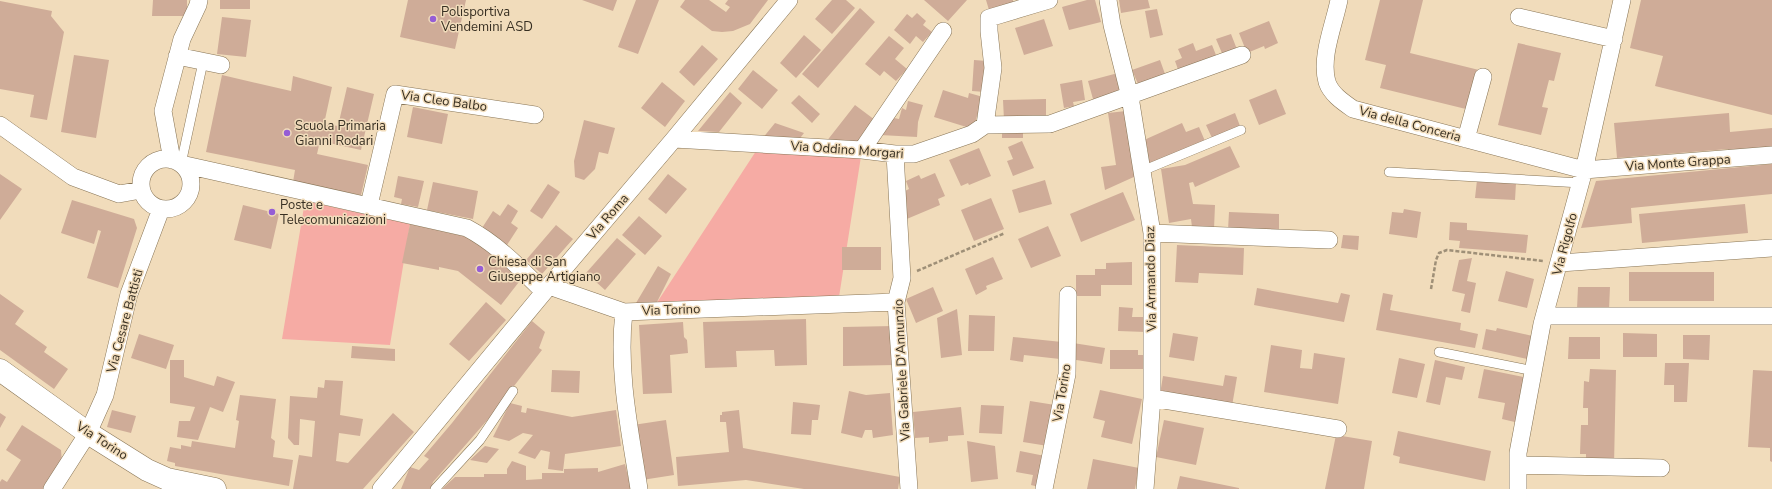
<svg xmlns="http://www.w3.org/2000/svg" width="1772" height="489" viewBox="0 0 1772 489" font-family="'Nunito Sans',sans-serif">
<rect width="100%" height="100%" fill="#f1dcbb"/>
<path fill="#f6aba4" d="M760 145 862 150 839 297 656 304Z
M305 201 410 224 390 345 282 339Z"/>
<path fill="#cfac98" d="M153 0H187V16H152Z
M220 0H250V9H220Z
M408 0H466L455 49 400 37Z
M582 0H617L613 11Z
M636 0H659L638 54 618 47Z
M685 0H709L726 12 730 7 725 4 728 0H768L750 24 733 31 722 32 712 31 680 7Z
M832 0H846L855 8 832 34 815 19Z
M924 0H967L948 21Z
M986 0H1013V3L989 10Z
M1087 0H1095L1101 22 1069 30 1062 7Z
M1119 0H1148L1150 8 1121 13Z
M1380 0H1423L1410 53 1479 70 1470 110 1380 88 1386 65 1365 60Z
M1641 0H1772V115L1655 86 1663 56 1630 48Z
M0 1 52 11 51 16 64 32 47 120 30 117 34 95 0 89Z
M860 8 875 22 818 88 802 74Z
M1157 9 1163 35 1150 38 1145 11Z
M917 13 926 21 923 25 932 32 923 42 916 36 910 44 894 30 907 14 912 18Z
M222 17 251 20 246 57 217 54Z
M1044 19 1053 46 1024 55 1015 28Z
M1269 21 1278 43 1265 49 1264 46 1247 53 1239 33Z
M1231 34 1238 52 1224 58 1216 39Z
M804 35 821 50 796 78 780 63Z
M889 36 904 48 895 59 907 69 896 81 884 71 880 76 865 64Z
M1193 43 1196 51 1212 45 1218 60 1180 75 1175 61 1182 58 1178 49Z
M1518 43 1561 53 1554 81 1549 80 1542 107 1548 108 1541 135 1498 125Z
M702 45 718 59 694 86 679 72Z
M74 55 109 60 96 138 61 132Z
M974 60 987 61 985 92 972 91Z
M1160 60 1165 74 1138 84 1132 70Z
M753 70 778 90 762 109 738 89Z
M1118 73 1123 94 1093 99 1088 81Z
M222 75 291 91 293 76 332 87 324 124 338 126 347 87 374 94 361 150 320 141 317 154 368 165 361 195 293 182 295 170 206 152Z
M1082 80 1085 100 1073 102 1074 106 1064 108 1060 84Z
M662 82 685 101 665 127 641 108Z
M1276 89 1286 114 1259 125 1249 100Z
M943 90 968 98 969 93 983 97 973 129 934 117Z
M730 92 742 103 719 132 698 131Z
M799 95 820 114 812 123 791 103Z
M1046 99V119L1004 120 1003 100Z
M908 101 923 105 918 122 917 137 880 135 894 118 899 119 902 108 906 110Z
M855 105 875 120 856 144 826 142Z
M413 107 448 114 442 144 407 137Z
M1126 111 1136 176 1105 190 1101 167 1116 165 1108 113Z
M1235 113 1240 126 1212 138 1206 125Z
M1729 113 1730 132 1772 128V151L1728 154V149L1617 158 1614 123Z
M584 120 615 128 608 154 599 152 595 169 584 180 575 177 574 161Z
M775 123 804 133 797 142 762 139Z
M1182 123 1186 132 1199 127 1205 141 1149 164 1144 152 1148 150 1144 140Z
M1002 128H1023V138H1002Z
M1022 141 1034 168 1013 176 1007 161 1013 159 1008 147Z
M1230 146 1240 167 1195 187 1193 182 1189 183 1193 204 1215 205 1214 229 1192 227 1191 219 1169 223 1161 169 1185 165Z
M979 148 991 176 969 185 968 183 961 186 949 160Z
M1772 164V194L1631 208 1632 223 1581 228 1596 181Z
M935 173 945 196 938 199 940 205 902 221 901 193 909 189 906 181 919 175 921 179Z
M0 174 22 189 0 220Z
M668 174 687 189 666 214 648 199Z
M398 176 424 181 418 207 401 204 402 199 394 197Z
M1045 180 1052 204 1019 213 1012 190Z
M1477 180 1516 183 1515 200 1475 198Z
M433 182 478 191 473 219 427 210Z
M548 184 560 192 542 219 530 211Z
M1123 192 1135 220 1081 242 1070 214Z
M991 198 1004 229 974 241 961 210Z
M72 200 134 219 137 228 118 288 87 278 101 231 98 230 94 244 61 233Z
M508 204 518 211 511 223 518 228 507 245 482 228 493 211 500 216Z
M1745 204 1748 233 1642 243 1639 214Z
M243 205 279 214 271 249 234 240Z
M1404 209 1421 212 1417 238 1389 234 1392 212 1403 213Z
M1229 212 1279 214V232L1228 230Z
M639 216 662 236 645 255 622 235Z
M1450 222 1467 223V230L1528 235 1526 253 1459 248 1460 241 1449 240Z
M410 224 472 238 522 278 501 305 458 271 439 267V270L402 263Z
M556 225 573 239 542 274 526 260Z
M1048 226 1061 256 1031 268 1018 239Z
M1343 235 1359 236 1358 250 1341 248Z
M617 238 636 254 605 290 586 273Z
M1177 245 1244 248 1243 275 1199 273 1198 283 1175 282Z
M842 247H881V270H842Z
M993 257 1003 279 986 286 987 289 976 295 965 269Z
M1472 258 1467 281 1476 283 1470 313 1461 311 1465 294 1452 291 1459 260Z
M1132 262V285H1101V296H1076V275H1095V269H1106V263Z
M658 266 671 274 656 304 636 303Z
M1506 271 1534 279 1527 308 1498 301Z
M1629 272H1714V301H1629Z
M933 287 943 311 916 323 906 299Z
M1578 287H1610L1609 310 1577 309Z
M1257 288 1338 303 1341 293 1350 295 1344 322 1254 305Z
M1383 293 1393 295 1390 310 1461 323 1460 330 1478 334 1475 348 1376 330Z
M0 294 24 311 15 324 47 347 44 352 68 369 54 389 0 350Z
M486 302 506 320 469 361 449 344Z
M1119 307 1133 308 1132 317H1146V332L1118 331Z
M957 309 962 355 941 358 937 318Z
M969 315 995 316 994 351H968Z
M806 319 807 365 775 366 774 350 736 351 737 367 705 368 703 322Z
M532 321 545 332 539 348 542 350 490 417 433 482 431 489H401L410 467 419 470 429 459 424 456 452 423Z
M683 322 684 337 687 340 688 353 670 355 672 393 643 394 639 325Z
M894 326 895 365 843 366V327Z
M1497 328 1537 337 1532 360 1482 349 1486 329 1496 331Z
M1173 333 1198 337 1194 361 1169 357Z
M1623 333 1657 334V357H1623Z
M139 334 174 345 166 369 131 358Z
M1683 335H1710L1709 360 1683 359Z
M1013 337 1062 342 1060 359 1024 355 1023 362 1010 360Z
M1569 337H1600V359H1568Z
M1073 343 1105 348 1102 364 1070 359Z
M1271 345 1302 350 1300 368 1312 369 1314 353 1345 358 1338 404 1264 392Z
M352 346 395 349V361L351 358Z
M1110 350H1138V355H1145V369H1110Z
M1399 358 1425 364 1417 398 1392 393Z
M170 360H184V377L214 386 217 376 235 382 223 412 210 407 198 440 177 437 179 421H190L195 407 170 403Z
M1435 360 1465 367 1462 380 1446 377 1440 405 1426 402Z
M1665 363H1689L1687 402H1674V385H1664Z
M1484 369 1529 378 1519 423 1502 419 1505 403 1478 398Z
M1590 369 1616 370 1614 465 1586 464V454H1580L1581 425H1588V408H1583L1584 381 1589 382Z
M552 370 580 371 579 393 551 392Z
M1753 370 1772 371V462L1770 461V448L1748 447Z
M1225 375 1237 377 1232 406 1160 394 1163 376 1223 386Z
M325 380 343 381 340 415 363 419 360 436 339 433 336 461 348 463 393 413 414 432 363 489H293L299 455 312 457 315 421 300 419 299 445H294L288 438 290 396 317 398 318 387 324 388Z
M1100 390 1142 399 1132 444 1101 437 1105 421 1093 418Z
M849 391 866 395 890 393 893 435 873 438 872 430H865L862 438 841 433Z
M240 395 276 399 271 438 275 441 273 457 293 460 289 486 175 466V463L167 461 170 447 181 449V445L191 447 192 441 235 448 239 421 236 420Z
M1030 401 1055 405 1048 446 1023 442Z
M793 402 820 405 818 420H812L811 435 791 434Z
M510 403 522 406 521 412 526 413 527 408 572 417 616 410 621 446 565 454 563 471 548 469 550 452 541 450 535 459 518 453 533 435 523 433 509 441 493 437Z
M981 405 1004 406 1002 434 979 433Z
M961 407 964 435 948 436V441L929 443V437L915 438 913 412Z
M112 410 136 416 131 433 107 427Z
M739 410 743 448 900 477 898 489H804L746 480 678 486 676 457 729 452 726 422H720V415H722V412Z
M0 413 6 417 0 428Z
M666 420 674 475 642 480 633 425Z
M1164 420 1204 428 1196 465 1156 457Z
M22 425 61 450 62 462 45 489H0V482L2 479 7 482 21 460 6 450Z
M1398 431 1491 451 1485 481 1399 463 1400 457 1393 455Z
M1336 435 1372 441 1364 489H1325Z
M967 441 995 446 998 479 971 482Z
M485 446 499 449 487 463 470 460Z
M1020 451 1045 456 1039 487 1031 485 1033 475 1016 472Z
M1093 459 1139 468 1135 489H1087Z
M512 461 526 466V480L542 479V473H564V469L598 468V472L625 464 631 489H442L455 477H484V474H507V469Z
M1180 476 1239 488V489H1177Z"/>
<g fill="none" stroke-linecap="round" stroke-linejoin="round">
<defs>
<path id="service" d="M181 164 203 62
M1142 171 1241 130
M1389 172 1581 183
M1439 352 1534 371
M435 489 480 440 513 391"/>
<path id="minor" d="M1108 0 1112 25 1130 97 1152 233V398L1145 489
M1339 0C1334 25 1320 57 1327 82 1331 94 1343 102 1353 109L1584 170 1772 155
M1519 17 1614 39
M177 56 221 65
M0 125 73 177 119 194 141 190
M985 125 993 68 989 31V18L1049 0
M674 139 862 150 895 154H914L972 134 985 125 1050 124 1242 55
M1466 139 1483 77
M862 150 943 31
M895 154 902 278 896 302 909 489
M141 184a25 25 0 1 1 50 0a25 25 0 1 1-50 0Z
M172 160 163 111 182 39 198 5 199 0
M181 164 467 228C497 244 520 268 544 292
M369 205 395 94 535 115
M1152 233 1329 240
M1560 263 1772 248
M549 286 624 312 896 302
M624 312C617 371 630 431 639 489
M1545 316H1772
M1152 398 1338 429
M1518 465 1661 468
M52 489 88 433 105 395 129 294 161 209
M381 489 549 286 674 139 789 0
M1044 489 1067 374 1068 295
M1518 489V453L1542 324 1584 170 1622 0"/>
<path id="primary" d="M0 370 88 433 147 470 167 479 215 489"/>
</defs>
<use href="#service" stroke="#887556" stroke-width="10"/>
<use href="#minor" stroke="#887556" stroke-width="18"/>
<use href="#primary" stroke="#887556" stroke-width="23"/>
<path stroke="#9e8f77" stroke-width="2.5" stroke-dasharray="4 2" stroke-linecap="butt" d="M917 271 1005 233
M1431 289 1436 260 1439 253 1447 250 1543 261"/>
<use href="#service" stroke="#fff" stroke-width="9"/>
<use href="#minor" stroke="#fff" stroke-width="17"/>
<use href="#primary" stroke="#fff" stroke-width="22"/>
</g>
<g fill="#955dd5" stroke="#f1dcbb" stroke-width="1.5">
<circle cx="433" cy="19" r="4"/>
<circle cx="287" cy="133" r="4"/>
<circle cx="272" cy="212" r="4"/>
<circle cx="480" cy="269" r="4"/>
</g>
<g text-anchor="middle" dominant-baseline="central" stroke-width="3" stroke-linejoin="round" paint-order="stroke">
<g font-size="13" fill="#372f22" stroke="#f1dcbb" text-anchor="start">
<text x="441" y="12">Polisportiva<tspan x="441" dy="15">Vendemini ASD</tspan></text>
<text x="295" y="126">Scuola Primaria<tspan x="295" dy="15">Gianni Rodari</tspan></text>
<text x="280" y="205">Poste e<tspan x="280" dy="15">Telecomunicazioni</tspan></text>
<text x="488" y="262">Chiesa di San<tspan x="488" dy="15">Giuseppe Artigiano</tspan></text>
</g>
<g font-size="13" fill="#372f22" stroke="#f1dcbb">
<text transform="translate(444 101) rotate(8)">Via Cleo Balbo</text>
<text transform="translate(1410 124) rotate(15)">Via della Conceria</text>
<text transform="translate(847 150) rotate(4)">Via Oddino Morgari</text>
<text transform="translate(1678 163) rotate(-4)">Via Monte Grappa</text>
<text transform="translate(608 217) rotate(-49)">Via Roma</text>
<text transform="translate(1565 244) rotate(-75)">Via Rigolfo</text>
<text transform="translate(1151 279) rotate(-91)">Via Armando Diaz</text>
<text transform="translate(671 310) rotate(-2)">Via Torino</text>
<text transform="translate(125 321) rotate(-75)">Via Cesare Battisti</text>
<text transform="translate(902 370) rotate(-93)">Via Gabriele D'Annunzio</text>
<text transform="translate(1062 393) rotate(-81)">Via Torino</text>
<text transform="translate(102 441) rotate(33)">Via Torino</text>
</g>
</g>
</svg>
